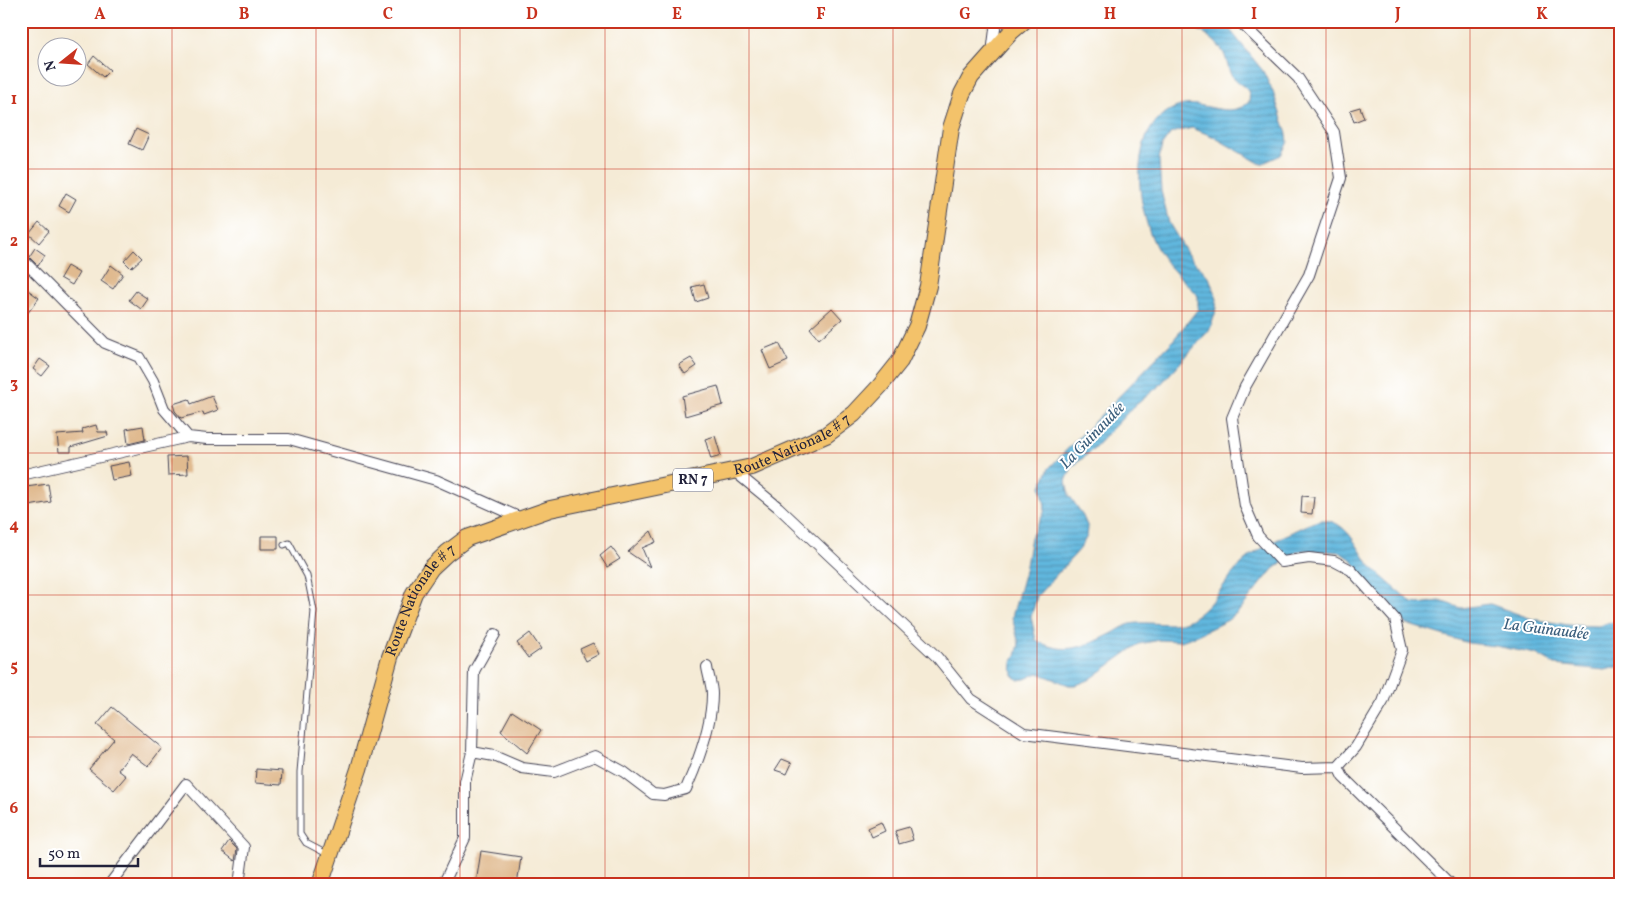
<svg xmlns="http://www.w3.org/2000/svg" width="1642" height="906" viewBox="0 0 1642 906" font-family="Vollkorn,serif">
<defs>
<pattern id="water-rules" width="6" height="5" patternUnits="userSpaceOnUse" patternTransform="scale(1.25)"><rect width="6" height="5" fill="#61b7de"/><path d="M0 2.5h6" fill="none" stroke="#5094b5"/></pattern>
</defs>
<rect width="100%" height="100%" fill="#fff"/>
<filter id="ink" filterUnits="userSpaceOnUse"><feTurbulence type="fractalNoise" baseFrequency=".02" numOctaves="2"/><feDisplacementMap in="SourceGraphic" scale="10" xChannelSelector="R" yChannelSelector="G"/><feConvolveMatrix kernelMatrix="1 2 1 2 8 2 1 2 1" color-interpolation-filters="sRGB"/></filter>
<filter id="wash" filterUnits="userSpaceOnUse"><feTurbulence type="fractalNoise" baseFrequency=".0096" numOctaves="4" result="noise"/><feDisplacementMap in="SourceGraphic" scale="20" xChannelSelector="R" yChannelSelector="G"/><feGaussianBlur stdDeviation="1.12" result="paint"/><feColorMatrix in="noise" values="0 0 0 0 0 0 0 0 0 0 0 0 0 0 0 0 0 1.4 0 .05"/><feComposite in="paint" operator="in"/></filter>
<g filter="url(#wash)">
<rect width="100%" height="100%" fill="#f5ebd6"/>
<path fill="url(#water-rules)" stroke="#426c8c" d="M1183 21H1223L1263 71 1273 92 1287 134 1288 142 1281 155 1261 164 1212 136 1192 128 1171 133 1162 145 1159 160 1161 191 1169 223 1188 255 1209 277 1217 299 1215 314 1210 329 1181 362 1160 385 1131 409 1089 453 1072 467 1066 481 1069 495 1082 514 1088 528 1087 536 1080 549 1037 596 1031 617 1036 640C1063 656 1085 647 1111 634 1117 631 1125 625 1131 624 1150 620 1174 629 1191 619 1216 605 1226 575 1248 558 1258 549 1314 518 1325 520 1351 524 1357 551 1372 567 1384 580 1399 591 1412 603L1419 604 1440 601 1461 608 1490 604 1532 619 1568 625 1598 626 1621 620V666L1605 670 1555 665 1536 654 1496 646 1468 643 1406 624 1389 602 1379 596 1365 580 1352 560 1341 552 1305 550 1298 551 1273 569 1240 610 1228 620 1195 636 1181 641 1160 640 1139 644 1089 680 1076 685H1069L1038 673 1025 679 1018 680 1013 675 1012 662 1016 656 1019 644 1012 617 1025 571 1031 537 1044 513 1045 506 1041 486 1049 468 1171 343 1198 309V296C1185 281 1168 268 1158 250 1136 212 1124 123 1180 106 1204 99 1228 121 1249 102 1252 85 1238 87 1231 75 1227 67 1227 56 1221 49 1212 36 1196 29 1183 21Z"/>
<g id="blocks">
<path fill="#e0ba8f" d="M94 56 110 70 103 77 88 64Z
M1360 107 1364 118 1354 122 1350 110Z
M136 129 149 135 142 150 129 144Z
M66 193 76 199 69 212 59 206Z
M39 222 49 231 39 243 29 234Z
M35 248 45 255 38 266 29 257Z
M134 250 142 258 131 268 124 261Z
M111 265 123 274 113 289 101 281Z
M67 266 79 273 72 285 60 278Z
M704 284 708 298 696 302 692 287Z
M21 285 39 298 27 314 21 309Z
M136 291 148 299 141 309 129 300Z
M832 308 842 319 819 339 810 328Z
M779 343 788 361 770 369 762 350Z
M691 358 697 366 685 374 679 365Z
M40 359 50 366 42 376 33 369Z
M718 386 723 405 685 416 682 396Z
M212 396 218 410 204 415 203 412 181 418 175 411 173 404 189 399 191 404Z
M96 425 98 432H107L108 436 71 447V452H59L57 435 83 433 82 429Z
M143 426 145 440 128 444 126 429Z
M715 436 721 456 711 459 705 439Z
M187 456 188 474 168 475 167 457Z
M129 462 132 476 112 480 109 466Z
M48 484 51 502 29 506 26 487Z
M1302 496 1314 497 1312 514 1301 513Z
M651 531 656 542 642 548 650 567 628 552Z
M261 536H278V549H261Z
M611 547 620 559 607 567 600 556Z
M530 633 541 649 528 658 517 643Z
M593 643 599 654 586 661 580 649Z
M112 707 162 748 148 766 131 753 118 770 126 776 114 790 89 769 114 739 97 725Z
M512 711 541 730 527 753 501 731Z
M782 759 792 763 787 774 775 770Z
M256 769 282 771 281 785 255 783Z
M881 822 885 831 872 837 868 828Z
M909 827 913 840 899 844 895 831Z
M229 841 237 849 235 861 222 851Z
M481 851 521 857 517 885 476 883Z"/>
</g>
</g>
<g filter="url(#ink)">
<use href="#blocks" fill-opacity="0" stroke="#424052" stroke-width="1"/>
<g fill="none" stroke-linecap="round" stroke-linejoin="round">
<defs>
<path id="service" d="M284 545 289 543 307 576 314 611 300 772V834L306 843 329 855"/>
<path id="minor" d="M992 53 996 21
M21 258 105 343 139 357 153 381 164 409 188 437
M734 471 778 507 937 657 971 699 1024 733 1302 768 1338 767 1356 747 1383 702 1402 650 1395 619 1351 570 1334 561 1309 558 1282 562 1258 536 1245 506 1232 418 1245 387 1309 275 1341 178 1334 132 1298 78 1239 21
M21 475 188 437 207 439H289L436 480 523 519
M472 752 494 756 522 768 554 772 595 756 624 772 653 794 664 795 686 789C698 762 712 723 712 694 712 685 708 675 707 667
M1338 767 1343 777 1452 885
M109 885 186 784 244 847 239 885
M443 885 465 838V782L472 752 474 671 495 634"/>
<g id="primary">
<path id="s1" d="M320 885 359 769 390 657 414 593 431 568 447 553 467 538 550 509 752 467 826 435 854 414 880 386 900 361 917 326 928 286 951 128 962 94 971 77 1011 32 1024 21"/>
</g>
</defs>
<use href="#service" stroke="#424052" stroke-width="7"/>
<use href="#minor" stroke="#424052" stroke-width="12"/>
<use href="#primary" stroke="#424052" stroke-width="18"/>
<use href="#service" stroke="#fff" stroke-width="5"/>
<use href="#minor" stroke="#fff" stroke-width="10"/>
<use href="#primary" stroke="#f3c26a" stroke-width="16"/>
</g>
</g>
<path fill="none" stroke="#c8321e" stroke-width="1" stroke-opacity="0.55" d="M172 21V885M316 21V885M460 21V885M605 21V885M749 21V885M893 21V885M1037 21V885M1182 21V885M1326 21V885M1470 21V885M21 169H1621M21 311H1621M21 453H1621M21 595H1621M21 737H1621"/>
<g text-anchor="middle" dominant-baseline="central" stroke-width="4" stroke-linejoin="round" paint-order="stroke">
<rect fill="#fff" stroke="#646476" stroke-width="1" x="673" y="468.5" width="40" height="23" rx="4"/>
<g font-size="14" font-weight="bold" fill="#22223b">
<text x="693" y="480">RN 7</text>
</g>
<g font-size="15" fill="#22223b" stroke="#fff">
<text stroke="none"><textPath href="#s1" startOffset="724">Route Nationale # 7</textPath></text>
<text stroke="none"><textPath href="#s1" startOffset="304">Route Nationale # 7</textPath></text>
</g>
<g font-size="16" font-style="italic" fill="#3b5e7c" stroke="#fff">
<text transform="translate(1093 436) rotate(-46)">La Guinaudée</text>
<text transform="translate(1546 630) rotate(7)">La Guinaudée</text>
</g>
</g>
<rect width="1642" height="906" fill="none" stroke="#fff" stroke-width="55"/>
<g transform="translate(62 62) rotate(253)"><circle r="24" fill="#ffffff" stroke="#a7a7b1"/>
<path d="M0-4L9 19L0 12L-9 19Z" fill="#c8321e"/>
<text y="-8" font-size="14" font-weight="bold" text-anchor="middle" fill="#22223b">N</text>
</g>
<path d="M40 858v8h98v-8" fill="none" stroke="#22223b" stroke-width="2.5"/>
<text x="48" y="858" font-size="15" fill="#22223b" stroke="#ffffff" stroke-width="4" paint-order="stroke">50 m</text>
<rect x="28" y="28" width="1586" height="850" fill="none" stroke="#c8321e" stroke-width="2"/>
<g font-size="16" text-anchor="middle" font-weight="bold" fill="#c8321e">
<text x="100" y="19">A</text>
<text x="244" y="19">B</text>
<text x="388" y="19">C</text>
<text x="532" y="19">D</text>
<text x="677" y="19">E</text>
<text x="821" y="19">F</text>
<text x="965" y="19">G</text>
<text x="1110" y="19">H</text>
<text x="1254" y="19">I</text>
<text x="1398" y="19">J</text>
<text x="1542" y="19">K</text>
<text x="14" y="104">1</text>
<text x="14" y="246">2</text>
<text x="14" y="388">3</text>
<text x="14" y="530">4</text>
<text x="14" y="671">5</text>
<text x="14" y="813">6</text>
</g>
</svg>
